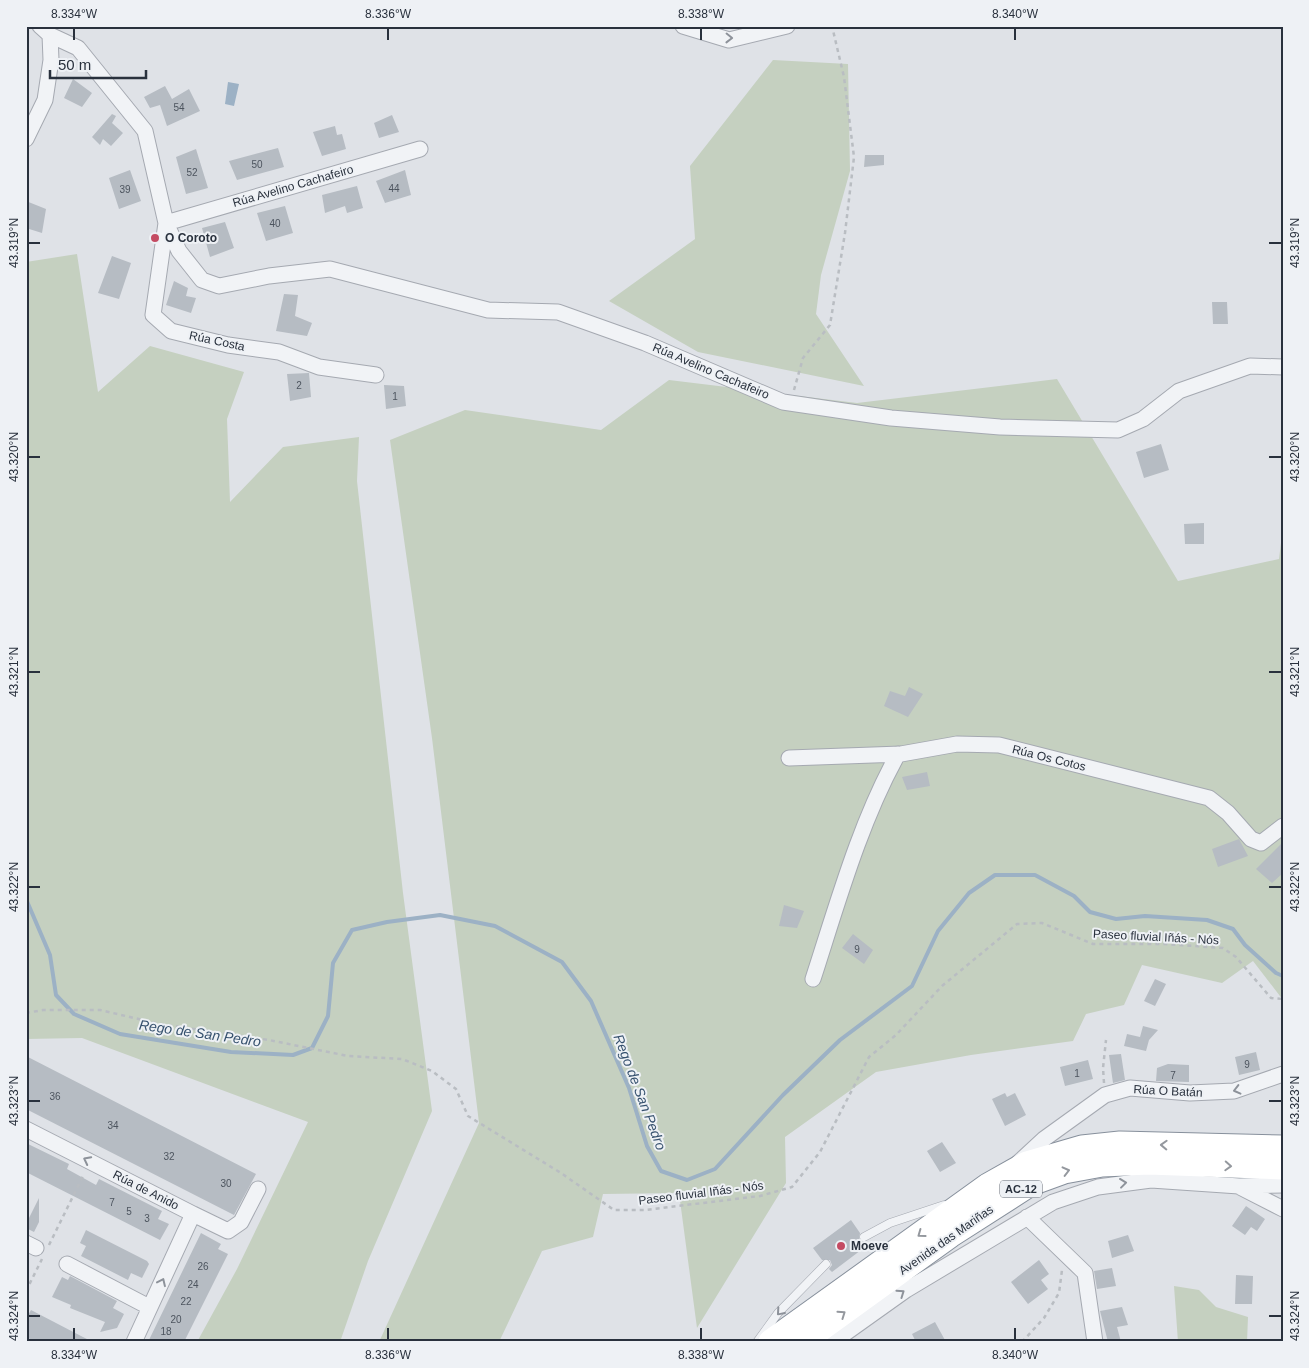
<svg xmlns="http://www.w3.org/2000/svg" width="1309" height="1368" viewBox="0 0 1309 1368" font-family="Helvetica,sans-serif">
<rect width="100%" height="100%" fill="#dfe2e7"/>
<path fill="#c5d0c0" d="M773 60 848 64 850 171 821 275 816 314 864 386 698 352 609 301 695 239 690 166Z
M77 254 98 392 150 346 244 372 227 419 230 502 283 447 359 437 357 481 403 893 432 1111 368 1261 340 1342H197L237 1269 308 1122 82 1038 26 1039V262Z
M1057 379 1178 581 1279 559 1283 527V1000L1253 961 1222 983 1142 965 1124 1005 1086 1014 1073 1041 971 1055 876 1072 785 1137 786 1183 697 1328 679 1193 603 1194 593 1237 542 1251 499 1342H379L479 1123 432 738 390 440 465 410 601 430 669 380 857 403Z
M1174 1286 1199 1290 1216 1307 1248 1317 1247 1342H1178Z"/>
<path fill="#9cb1c5" d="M228 82 239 84 234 106 225 104Z"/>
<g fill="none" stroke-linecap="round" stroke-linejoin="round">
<path stroke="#9cb1c5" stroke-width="4" d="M26 899 50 955 56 995 74 1014 120 1034 231 1052 293 1055 312 1048 328 1016 333 963 352 930 387 922 440 915 495 926 562 962 591 1001 629 1088 647 1146 661 1171 687 1180 715 1169 783 1095 840 1040 912 986 938 931 969 893 995 875H1035L1074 896 1090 912 1116 919 1145 916 1207 920 1233 929 1245 945 1276 973 1283 976"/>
</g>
<path fill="#b6bcc3" d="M73 79 92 93 82 107 64 98Z
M165 86 172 99 189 89 200 111 167 126 160 105 150 108 144 97Z
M112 114 116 116 112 123 123 133 111 146 103 139 100 145 92 137Z
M392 115 399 132 379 138 374 123Z
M335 126 337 135 342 134 346 149 322 156 313 132Z
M278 148 284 167 237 180 229 161Z
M196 149 208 188 186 194 176 157Z
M865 155H884V165L864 167Z
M130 170 141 201 119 209 109 178Z
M405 170 411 195 385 203 376 181Z
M357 186 363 208 347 213 345 206 325 213 322 195Z
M26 201 46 209 42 233 26 228Z
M285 206 293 233 266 241 257 213Z
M225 222 234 248 210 257 202 228Z
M112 256 131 263 119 299 98 293Z
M174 281 188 288 186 296 196 298 191 313 166 305Z
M284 294 298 295 295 316 312 323 307 336 276 331Z
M1212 302H1227L1228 324H1213Z
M309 373 311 397 290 401 287 374Z
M384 385 404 386 406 406 386 409Z
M1161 444 1169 470 1144 478 1136 452Z
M1204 523V544H1185L1184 524Z
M909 687 923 694 908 717 884 706 890 691 905 696Z
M927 772 930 786 907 790 902 777Z
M1239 839 1248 856 1218 867 1212 849Z
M1283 842V873L1272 883 1256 869Z
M784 905 804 911 797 928 779 926Z
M853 934 873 950 864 964 842 948Z
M1155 979 1166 984 1155 1006 1144 1001Z
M1143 1026 1158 1030 1149 1040 1146 1051 1124 1046 1127 1034 1140 1037Z
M1256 1052 1260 1070 1239 1075 1235 1057Z
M1121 1054 1125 1080 1113 1083 1109 1055Z
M26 1056 256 1174 234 1215 26 1109Z
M1088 1060 1093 1079 1065 1086 1060 1067Z
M1168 1064 1189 1065V1082L1156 1081 1157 1068Z
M1005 1093 1007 1097 1015 1093 1026 1115 1005 1126 992 1099Z
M942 1142 956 1163 940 1172 927 1151Z
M26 1143 69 1164 67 1169 96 1185 99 1179 162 1211 158 1219 169 1224 160 1240 26 1172Z
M39 1198V1222L34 1232 26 1228V1224Z
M1246 1206 1265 1219 1257 1231 1251 1227 1245 1235 1232 1226Z
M851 1220 860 1233 859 1240 869 1244 832 1272 829 1269 832 1265 830 1260H822L813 1248Z
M86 1230 147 1261 149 1264 142 1278 131 1273 128 1280 81 1256 86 1246 80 1243Z
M201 1233 221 1244 218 1249 228 1254 184 1342H148Z
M1128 1235 1134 1251 1112 1258 1108 1241Z
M1039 1260 1049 1274 1041 1280 1048 1289 1028 1304 1011 1282Z
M1112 1268 1116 1286 1097 1289 1094 1271Z
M1236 1275 1253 1276 1252 1304H1235Z
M70 1276 117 1301 113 1308 124 1314 117 1328 100 1332 105 1322 70 1308 71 1305 52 1297 62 1277 68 1280Z
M1122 1307 1128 1325 1117 1327 1121 1342H1108L1100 1311Z
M31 1310 81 1336 93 1342H36L26 1337V1319Z
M935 1322 946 1342H916L912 1334Z"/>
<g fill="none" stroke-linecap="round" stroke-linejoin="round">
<defs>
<path id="service" d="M864 1237 890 1223 944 1205
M757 1342 778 1313 826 1264"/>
<path id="minor" d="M683 26 729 40 787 26
M50 35 78 48 145 131 166 223 179 251 202 280 219 286 269 276 330 269 488 310 558 312 645 343 783 402 891 418 1000 427 1118 430 1143 419 1179 391 1250 366 1283 367
M26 139 45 100 51 60 50 35 40 26
M376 375 319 367 279 352 228 345 171 331 153 315 166 223 420 149
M789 758 901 754 957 744 999 745 1209 798 1228 813 1251 839 1261 843 1283 826
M813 979C837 905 860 822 898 754
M26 1129 193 1214 134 1342
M1018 1163 1044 1139 1105 1095 1130 1088 1190 1093 1234 1091 1283 1074
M1240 1187 1283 1209
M193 1214 228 1231 241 1222 258 1189
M1027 1217 1085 1273 1095 1342
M26 1243 36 1248
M67 1264 149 1307
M833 1342 906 1290 1053 1202 1098 1187 1151 1180 1239 1186 1283 1185"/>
<path id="trunk" d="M771 1342 988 1186 1027 1164 1082 1148 1120 1144 1283 1148
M802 1342 950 1235 1031 1183 1064 1171 1102 1164 1149 1162 1283 1167"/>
</defs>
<use href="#service" stroke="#a5a9b1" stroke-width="9"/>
<use href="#minor" stroke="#a5a9b1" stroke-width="17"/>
<use href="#trunk" stroke="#87909c" stroke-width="27"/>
<path stroke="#b9bdc2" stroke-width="2.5" stroke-dasharray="4 4" stroke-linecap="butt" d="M794 390 803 358 830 325 845 233 854 157 844 77 832 26
M26 1013 43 1010H100L160 1024 269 1040 348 1056 402 1059 432 1071 456 1089 468 1116 561 1173 614 1210H645L760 1196 792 1187 820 1152 869 1057 896 1035 942 986 1017 924 1042 923 1093 944H1165L1223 948 1236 957 1271 998 1283 999
M1104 1083 1103 1068 1106 1040
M49 1245 84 1174
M26 1291 42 1259
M1022 1342 1044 1318 1059 1293 1062 1270"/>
<use href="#service" stroke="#f1f3f6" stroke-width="8"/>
<use href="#minor" stroke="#f1f3f6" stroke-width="15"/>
<use href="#trunk" stroke="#fff" stroke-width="25"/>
</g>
<defs><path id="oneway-chevron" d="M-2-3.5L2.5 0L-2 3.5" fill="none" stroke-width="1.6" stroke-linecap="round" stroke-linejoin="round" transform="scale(1.25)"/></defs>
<g stroke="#8d929a">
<use href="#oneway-chevron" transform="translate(729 38) rotate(1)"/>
<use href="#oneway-chevron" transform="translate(1237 1090) rotate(166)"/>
<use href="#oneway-chevron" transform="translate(87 1160) rotate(-153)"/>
<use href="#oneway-chevron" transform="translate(1123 1183) rotate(-7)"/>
<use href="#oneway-chevron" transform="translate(162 1282) rotate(-65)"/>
<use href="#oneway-chevron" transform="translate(901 1293) rotate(-35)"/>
<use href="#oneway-chevron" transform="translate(780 1312) rotate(131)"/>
</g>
<g stroke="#94989e">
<use href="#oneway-chevron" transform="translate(1164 1145) rotate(-178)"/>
<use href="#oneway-chevron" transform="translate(1228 1166) rotate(3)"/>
<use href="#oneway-chevron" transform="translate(1066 1171) rotate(-14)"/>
<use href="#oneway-chevron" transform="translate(921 1234) rotate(144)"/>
<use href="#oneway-chevron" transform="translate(842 1314) rotate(-35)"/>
</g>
<path fill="none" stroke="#29313d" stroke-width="2" d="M74 28V40M388 28V40M701 28V40M1015 28V40M28 243H40M1269 243H1282M28 457H40M1269 457H1282M28 672H40M1269 672H1282M28 887H40M1269 887H1282M28 1101H40M1269 1101H1282M28 1316H40M1269 1316H1282M74 1328V1340M388 1328V1340M701 1328V1340M1015 1328V1340"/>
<g fill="#c44b62" stroke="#eef1f5" stroke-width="2">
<circle cx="155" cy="238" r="5"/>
<circle cx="841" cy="1246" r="5"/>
</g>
<g text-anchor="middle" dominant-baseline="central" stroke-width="4" stroke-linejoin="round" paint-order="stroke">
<g font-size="10" fill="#4c545e">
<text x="179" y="107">54</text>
<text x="257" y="164">50</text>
<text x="192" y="172">52</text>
<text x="394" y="188">44</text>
<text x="125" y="189">39</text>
<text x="275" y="223">40</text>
<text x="299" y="385">2</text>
<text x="395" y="396">1</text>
<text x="857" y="949">9</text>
<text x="1247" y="1064">9</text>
<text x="1077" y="1073">1</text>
<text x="1173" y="1075">7</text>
<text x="55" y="1096">36</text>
<text x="113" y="1125">34</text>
<text x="169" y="1156">32</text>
<text x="226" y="1183">30</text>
<text x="112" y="1202">7</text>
<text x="129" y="1211">5</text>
<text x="147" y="1218">3</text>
<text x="203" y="1266">26</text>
<text x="193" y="1284">24</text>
<text x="186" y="1301">22</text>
<text x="176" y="1319">20</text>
<text x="166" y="1331">18</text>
</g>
<rect fill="#eef1f5" stroke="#646b74" stroke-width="1" x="1000" y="1180.5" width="42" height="17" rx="4"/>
<g font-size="11" font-weight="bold" fill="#29313d">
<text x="1021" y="1189">AC-12</text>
</g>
<g font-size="12" fill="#29313d" stroke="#eef1f5">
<text transform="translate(293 186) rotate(-16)">Rúa Avelino Cachafeiro</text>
<text transform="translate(217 341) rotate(12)">Rúa Costa</text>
<text transform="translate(711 371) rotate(23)">Rúa Avelino Cachafeiro</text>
<text transform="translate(1049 758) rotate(14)">Rúa Os Cotos</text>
<text transform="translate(1156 937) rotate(3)">Paseo fluvial Iñás - Nós</text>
<text transform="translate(1168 1091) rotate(3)">Rúa O Batán</text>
<text transform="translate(146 1190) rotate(27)">Rúa de Anido</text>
<text transform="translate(701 1193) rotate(-7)">Paseo fluvial Iñás - Nós</text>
<text transform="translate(946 1240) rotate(-35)">Avenida das Mariñas</text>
</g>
<g font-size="12" font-weight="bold" fill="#29313d" stroke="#eef1f5" text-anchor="start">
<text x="165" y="238">O Coroto</text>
<text x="851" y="1246">Moeve</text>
</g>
<g font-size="14" font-style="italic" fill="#36516e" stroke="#eef1f5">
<text transform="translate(200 1033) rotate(8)">Rego de San Pedro</text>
<text transform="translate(640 1092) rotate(69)">Rego de San Pedro</text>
</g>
</g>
<rect width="1309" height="1368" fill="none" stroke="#eef1f5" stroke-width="55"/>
<path d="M50 70v8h96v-8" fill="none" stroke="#29313d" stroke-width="2.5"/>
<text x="58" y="70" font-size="15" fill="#29313d" stroke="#eef1f5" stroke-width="4" paint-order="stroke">50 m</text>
<rect x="28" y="28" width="1254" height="1312" fill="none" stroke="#29313d" stroke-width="2"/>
<g font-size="12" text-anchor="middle" fill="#29313d">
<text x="74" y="18">8.334°W</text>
<text x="388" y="18">8.336°W</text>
<text x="701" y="18">8.338°W</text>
<text x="1015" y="18">8.340°W</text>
<text transform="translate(1295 243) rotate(-90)" y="4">43.319°N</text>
<text transform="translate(14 243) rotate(-90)" y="4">43.319°N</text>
<text transform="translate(1295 457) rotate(-90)" y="4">43.320°N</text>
<text transform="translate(14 457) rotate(-90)" y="4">43.320°N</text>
<text transform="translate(1295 672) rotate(-90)" y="4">43.321°N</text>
<text transform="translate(14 672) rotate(-90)" y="4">43.321°N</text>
<text transform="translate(1295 887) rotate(-90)" y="4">43.322°N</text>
<text transform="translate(14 887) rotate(-90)" y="4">43.322°N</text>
<text transform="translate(1295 1101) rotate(-90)" y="4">43.323°N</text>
<text transform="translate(14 1101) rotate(-90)" y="4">43.323°N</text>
<text transform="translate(1295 1316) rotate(-90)" y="4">43.324°N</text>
<text transform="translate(14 1316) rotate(-90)" y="4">43.324°N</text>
<text x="74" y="1359">8.334°W</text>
<text x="388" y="1359">8.336°W</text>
<text x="701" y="1359">8.338°W</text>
<text x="1015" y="1359">8.340°W</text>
</g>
</svg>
